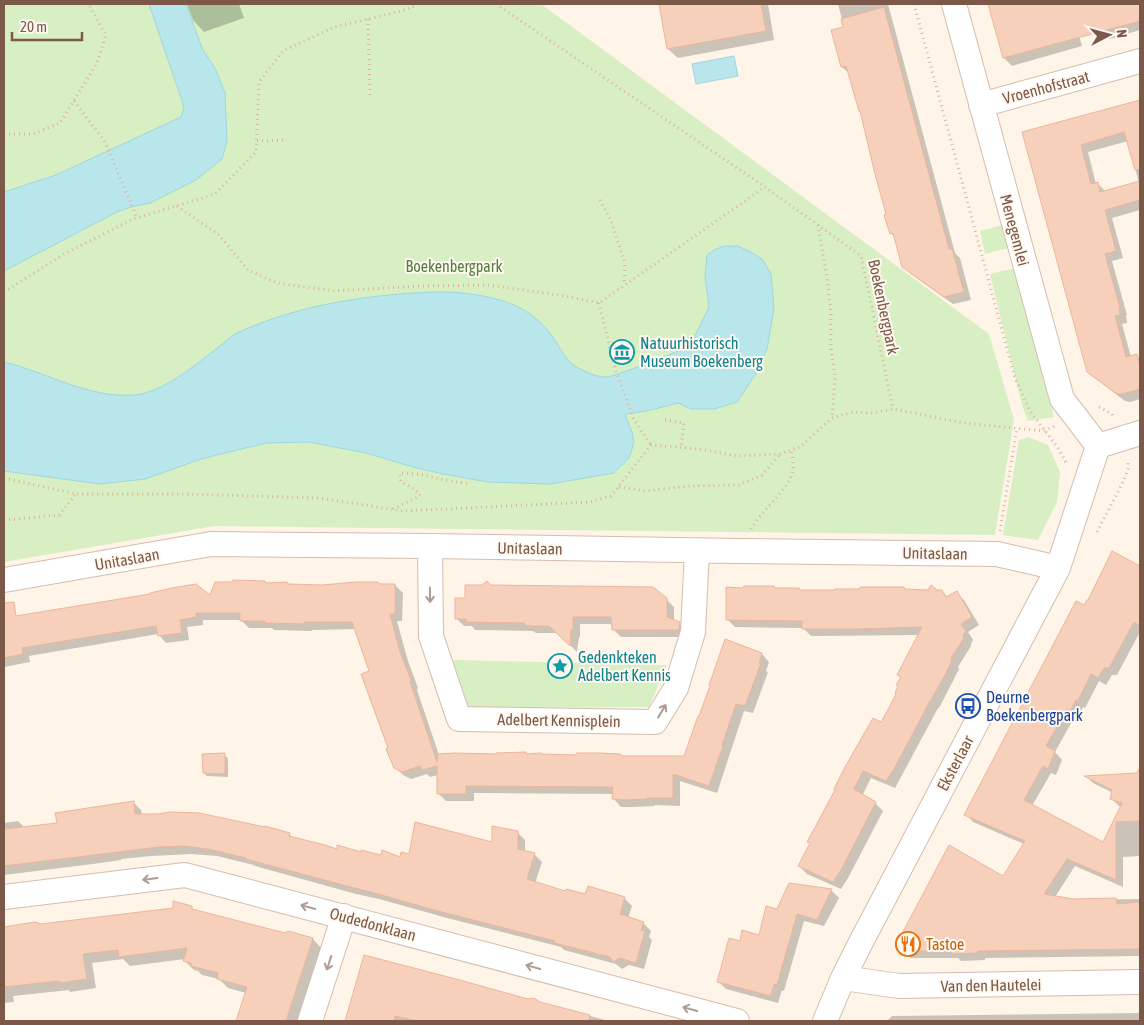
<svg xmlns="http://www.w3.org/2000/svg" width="1144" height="1025" viewBox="0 0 1144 1025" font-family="'Asap Condensed',sans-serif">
<rect width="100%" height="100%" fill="#fef4e7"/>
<path fill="#d7efc3" d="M4 4H541L989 334 1014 420 995 535 214 526 4 562Z
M1002 225 1008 248 985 254 980 231Z
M1014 268 1054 417 1028 421 1022 405 990 274Z
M1028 437 1048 445 1060 472 1057 502 1038 540 1003 535 1019 440Z
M453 660 667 665 649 707 469 708Z"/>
<path fill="#b9e6eb" stroke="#9ed7de" d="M149 4H186L202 48 216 70 225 93 227 142 222 159 196 180 150 203 131 207 117 212 4 271V192L56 175 181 117 184 107Z
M734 56 738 76 696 84 692 64Z
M724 246H738L749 251 762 259 771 274 774 308 767 349 755 375 737 402 714 409H691L678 403 647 411 625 414 632 432 634 443 629 458 614 473 550 484 488 482 443 474 413 467 366 453 309 442 266 443 201 459 145 479 100 484 4 471V362C46 372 90 399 135 395 163 392 194 366 216 349 223 344 229 337 237 333 298 305 365 295 432 292 461 291 505 296 530 314 537 319 546 327 551 335 558 343 563 356 571 363 578 369 595 377 605 377 611 377 617 374 623 372 646 365 668 355 690 346L709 307 705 276 707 255 714 250Z"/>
<path fill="#0003" fill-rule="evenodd" d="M187 4H239L244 18 204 32 193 20Z
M660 4H768L774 40 678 58 668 49Z
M838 4H888L955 253 960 258 971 300 953 304 911 274 903 266 895 238 891 233 862 112 849 73 842 67 832 31 844 27Z
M989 4H1070L1082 46 1012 66 1004 58Z
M1097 4H1140V30L1110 39 1102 31Z
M1140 101V210L1112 218 1123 258 1112 261 1127 315H1126L1127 323 1122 324 1131 357 1136 355 1140 359V399L1130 402 1125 401 1096 379 1088 371 1024 133ZM1128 141 1139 183 1106 192 1097 183 1096 184 1088 152Z
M1113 553 1140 567V632L1117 675H1112L1106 685 1099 681 1085 708 1083 707 1078 717 1075 716 1055 752 1062 760 1056 775 1051 773 1032 806 1103 844 1122 807 1119 806 1111 798 1113 793 1093 783 1087 777 1140 774V856L1123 857V887L1075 866 1055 897 1073 900 1140 899V956L985 958V960L961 961 958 958H911L903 951 1004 878 1024 844 973 822 966 814 1084 607Z
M267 584 288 585H395L403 593 402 621H397L408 661 418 688 417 690 439 755H527L622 757H685L762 654 769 662 766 671 768 672 753 713 744 711 717 793 680 781V806L654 805 655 806 633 807H621L614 799V794L474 793V801H446L438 793V775L430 777 427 774 411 779 403 775 395 767 370 672 356 629 312 630V631L274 630 272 628H249L241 620H203V625L187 627 189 640 166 643 158 634 29 656 30 662 4 667V620L152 595 211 597Z
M490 586 666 599 674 607V621L679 623 687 631V637H621L613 629V624H580V637H579L577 652 558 633H536L533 631 475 630 472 626H464L456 618 466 600Z
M775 589 800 591H941L948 598 956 593 964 600 979 625 968 632 973 640 971 644V646L958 667 959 669 952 683 939 708H938L901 777 895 788 871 778 862 796 875 803 883 811 848 878 841 889 807 874 799 866 811 844 808 841 882 724 898 694 919 635 811 636 803 628 735 627 727 619Z
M224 755 228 758V777L207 776 204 773Z
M134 803 141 810 142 815 289 834 293 838 338 851 400 858 493 843 517 832 525 840V852L534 854 542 862 535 883 566 893 586 896 624 898 632 906 628 918 643 923 651 931 649 937 652 940 644 969 629 965 622 969 616 964 564 950 561 947 447 918 379 899 356 894 255 866 254 865 217 856 192 854 151 856 121 859V860L93 864 4 875V823L18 821 25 828 58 825Z
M789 884 832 891 839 898 824 926 804 921 784 991 782 990 778 1003 726 989 718 981 740 942 760 937 777 910Z
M191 907 195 911 286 935 289 932 313 939 322 949 299 1021H237L246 993 228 988 219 979 202 975 198 971 194 970 185 961V959L130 966 123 959 92 963 96 988 70 992 69 990 13 996 14 1002 4 1003V930Z
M540 1003 609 1021H347L352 1006Z
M1140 1013V1021H887L892 1016Z"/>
<path fill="#f7d0bc" stroke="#ecb59a" d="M659 4H761L766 31 667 49Z
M988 4H1140V21L1003 58Z
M884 7 949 249H952L964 292 944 297 902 267 893 233 890 234 884 215 886 214 875 174 860 111H859L846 66 841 67 831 30 843 27 841 19Z
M1140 100V169L1135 170 1124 132 1081 145 1091 184 1098 182 1100 192 1140 181V200L1105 210 1116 251 1105 254 1120 308H1119L1120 315 1115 316 1126 357 1137 354 1140 366V389L1122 394H1117L1087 372 1022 132Z
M1112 551 1140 566V626L1134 622 1109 668H1104L1098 678 1091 674 1078 701 1076 700 1070 711 1067 709 1046 746 1055 751 1048 769 1043 766 1024 800 1103 842 1122 803 1110 799 1112 790 1084 776 1137 773 1140 767V821L1116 822V880L1067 859 1044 894 1073 899 1116 898 1117 904 1140 902V949L978 951V953L952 954 951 951H902L897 943 949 845 1003 876 1025 841 964 815 1076 601 1084 605 1087 600H1088Z
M233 580 265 581 266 583 287 582 288 584 322 585 356 582H378L380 584H395V614H390L400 652 411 680 410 682 437 762 438 754 454 753 496 754V753L526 752 527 754 541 753V754L575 755 577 753H598L620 754 623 756H684L698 716H699L710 686 709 684 712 677 725 639 762 653 759 663H761L745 706 736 704 722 745 723 746 709 786 673 774V798H647L648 799 624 800 612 799 613 787 466 786V794H437V766L422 770 420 766 402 772 394 768 386 749 388 748 361 674 369 671 352 622H304V624L265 623V621H240V613H196V617L180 620 182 633 158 636 156 626 22 648 23 654 4 658V603L14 602 16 616 150 594V593L172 588 196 584 210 595 215 582H231Z
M487 581 491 585 653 587 667 598V617L680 622 679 630H612L611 617H573V630H571L570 646 549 626H527L524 623 466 622V619H455V598H465V585H482Z
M931 585 937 590H942L946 597 957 591 972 617 961 624 966 631 963 636 964 638 951 658 952 660 945 675 931 700 930 701 894 769 886 781 863 771 854 789 876 802 841 870 833 882 798 866 810 843 807 842 835 790 834 789 845 767 873 718 881 722 889 708 896 694 895 693 898 686 896 685 901 677 897 675 922 627 856 629H802V621L726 620V587L743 588 744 586H774L775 588H799L800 590H834L835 589H859L860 587H904L905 589 928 590Z
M225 753V774L203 773 202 754Z
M134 801 135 814H158L170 812 199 813 265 827V826L290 833 289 836 325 845 337 849V845L361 852V850L381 855 382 850 400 857 401 852 409 854 415 822 492 842V826L518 831V849L535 853 527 879 565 891 566 889 585 894 588 886 625 897 620 914 644 922 641 930 645 931 636 963 620 958 613 962 610 957 555 943V941L438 911 371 892 347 886 246 859V858L208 849 184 846 159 847 4 866V829L57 823 55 813Z
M789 883 832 889 817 920 797 914 777 985 774 984 771 996 717 982 729 938 740 941 742 930 759 935 766 906 777 909Z
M173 901 192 906V909L285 933 288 931 313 938 286 1021H236L247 987 217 979 218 973 191 966V963L183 961 187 948 119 957 118 950 83 954 87 979 60 983 59 981 4 987V927L35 922 41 924 173 908Z
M364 955 456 979 528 999 534 998 540 1002 590 1015 589 1021H418L395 1016 394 1021H345Z"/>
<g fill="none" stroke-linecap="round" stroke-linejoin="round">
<defs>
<path id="minor" d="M954 4 1062 399 1098 446
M981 105 1140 61
M1098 446 1140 433
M430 546 431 636 459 719 655 722 676 688 693 632 697 551
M4 580 211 544 430 546 739 551 997 554 1058 568
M4 897 185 875 737 1021
M843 978 899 986 1140 982
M310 1021 344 916
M825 1021 843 978 860 944 1058 568 1098 446"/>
</defs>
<use href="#minor" stroke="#d5bdae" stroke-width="26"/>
<path stroke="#ddb39e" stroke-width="3" stroke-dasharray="1 4" stroke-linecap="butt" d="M496 4 765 187 861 256 893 409
M914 4 1015 378 1030 411 1058 448 1067 464
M368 19 370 97
M74 101 105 142 137 218
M4 134H33L60 123 97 63 106 35 92 11 89 4
M257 141 287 140
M600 200 611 220 625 264 624 285
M177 206 219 235 248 270 277 283 334 291 420 286 488 285 565 296 599 303 765 187
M818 225 828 284 831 314V349L835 377 832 418
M4 292 64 254 133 219 215 194 256 152 259 82 283 51 334 27 406 10 417 4
M599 303 615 369 634 420 651 445
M1099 407 1112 414 1113 417
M665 420 684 423 681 448
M4 478 76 494H183L319 498 403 511 590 502 611 496 651 445 699 449 737 456 780 454 800 447 832 418 853 412 873 413 893 409 964 423 1044 431 1055 426
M619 487 646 491 689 486 739 485 762 475 780 454
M393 509 418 497 420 494 411 487 401 482 400 473 419 474 440 479 470 484
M4 520 59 515 76 494
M751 529C761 511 791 487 793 470 794 464 792 456 791 450
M1000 531 1017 428
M1097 532 1123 482 1128 469V461"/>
<use href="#minor" stroke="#fff" stroke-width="24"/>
</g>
<defs><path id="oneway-shaft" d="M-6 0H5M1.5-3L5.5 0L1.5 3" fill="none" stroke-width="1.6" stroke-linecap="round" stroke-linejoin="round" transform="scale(1.25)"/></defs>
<g stroke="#b09b91">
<use href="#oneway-shaft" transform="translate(430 595) rotate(89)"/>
<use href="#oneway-shaft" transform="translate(662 711) rotate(-59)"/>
<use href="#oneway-shaft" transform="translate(150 879) rotate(173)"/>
<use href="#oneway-shaft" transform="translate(308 907) rotate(-165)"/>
<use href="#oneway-shaft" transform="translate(329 963) rotate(108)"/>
<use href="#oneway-shaft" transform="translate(533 967) rotate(-165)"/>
<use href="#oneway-shaft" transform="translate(690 1009) rotate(-165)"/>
</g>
<defs>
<symbol id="museum-ring" viewBox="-11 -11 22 22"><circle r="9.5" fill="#fff8f0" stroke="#0f9aa8" stroke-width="1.5"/><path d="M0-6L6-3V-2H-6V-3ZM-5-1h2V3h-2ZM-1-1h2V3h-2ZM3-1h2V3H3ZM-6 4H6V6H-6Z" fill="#0f9aa8"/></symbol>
<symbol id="sight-ring" viewBox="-11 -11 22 22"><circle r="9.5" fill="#fff8f0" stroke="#0f9aa8" stroke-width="1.5"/><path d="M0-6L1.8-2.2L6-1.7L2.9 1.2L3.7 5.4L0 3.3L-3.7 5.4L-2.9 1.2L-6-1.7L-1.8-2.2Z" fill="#0f9aa8"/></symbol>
<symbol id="bus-ring" viewBox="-11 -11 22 22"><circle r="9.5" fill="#fff8f0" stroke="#1a4fb4" stroke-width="1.5"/><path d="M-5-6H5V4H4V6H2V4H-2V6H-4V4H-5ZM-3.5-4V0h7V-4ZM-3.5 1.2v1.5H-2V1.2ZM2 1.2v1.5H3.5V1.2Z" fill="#1a4fb4"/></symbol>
<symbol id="restaurant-ring" viewBox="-11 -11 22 22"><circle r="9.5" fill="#fff8f0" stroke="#e8710a" stroke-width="1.5"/><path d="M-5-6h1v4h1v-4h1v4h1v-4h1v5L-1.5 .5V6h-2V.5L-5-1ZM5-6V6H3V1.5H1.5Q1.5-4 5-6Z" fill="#e8710a"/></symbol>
</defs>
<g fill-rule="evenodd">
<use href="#museum-ring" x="608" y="338" width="28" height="28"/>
<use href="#sight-ring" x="546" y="652" width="28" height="28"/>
<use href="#bus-ring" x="954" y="692" width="28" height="28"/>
<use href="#restaurant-ring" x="894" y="930" width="28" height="28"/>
</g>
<g text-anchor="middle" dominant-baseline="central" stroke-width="4" stroke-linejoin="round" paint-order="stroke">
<g font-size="16" fill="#7c5848" stroke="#fff8f0">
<text transform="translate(1046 87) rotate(-15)">Vroenhofstraat</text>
<text transform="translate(1015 230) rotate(75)">Menegemlei</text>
<text transform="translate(884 307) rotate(78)">Boekenbergpark</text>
<text transform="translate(530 548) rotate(1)">Unitaslaan</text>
<text transform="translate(935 553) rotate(1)">Unitaslaan</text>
<text transform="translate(127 559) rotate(-10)">Unitaslaan</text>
<text transform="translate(559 720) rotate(1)">Adelbert Kennisplein</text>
<text transform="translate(955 763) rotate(-62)">Eksterlaar</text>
<text transform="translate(373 924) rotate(15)">Oudedonklaan</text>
<text transform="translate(991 985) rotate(-1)">Van den Hautelei</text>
</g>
<g font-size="16" fill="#527d3c" stroke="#fff8f0">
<text x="454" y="266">Boekenbergpark</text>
</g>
<g font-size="16" fill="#0d838f" stroke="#fff8f0" text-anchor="start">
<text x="640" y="343">Natuurhistorisch<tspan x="640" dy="18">Museum Boekenberg</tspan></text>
<text x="578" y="657">Gedenkteken<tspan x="578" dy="18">Adelbert Kennis</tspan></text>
</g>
<g font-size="16" fill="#164399" stroke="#fff8f0" text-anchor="start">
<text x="986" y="697">Deurne<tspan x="986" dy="18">Boekenbergpark</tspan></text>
</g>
<g font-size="16" fill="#c56008" stroke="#fff8f0" text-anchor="start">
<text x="926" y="944">Tastoe</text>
</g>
</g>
<rect width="1144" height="1025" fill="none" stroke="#7c5848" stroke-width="10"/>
<g transform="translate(1109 35) rotate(84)" stroke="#fff8f0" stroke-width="4" paint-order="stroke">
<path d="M0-4L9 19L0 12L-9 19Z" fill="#7c5848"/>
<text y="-8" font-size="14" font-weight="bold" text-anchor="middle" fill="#7c5848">N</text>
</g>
<path d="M12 32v8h70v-8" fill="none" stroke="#7c5848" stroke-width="2.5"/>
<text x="20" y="32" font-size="15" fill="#7c5848" stroke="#fff8f0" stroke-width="4" paint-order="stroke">20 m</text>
</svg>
